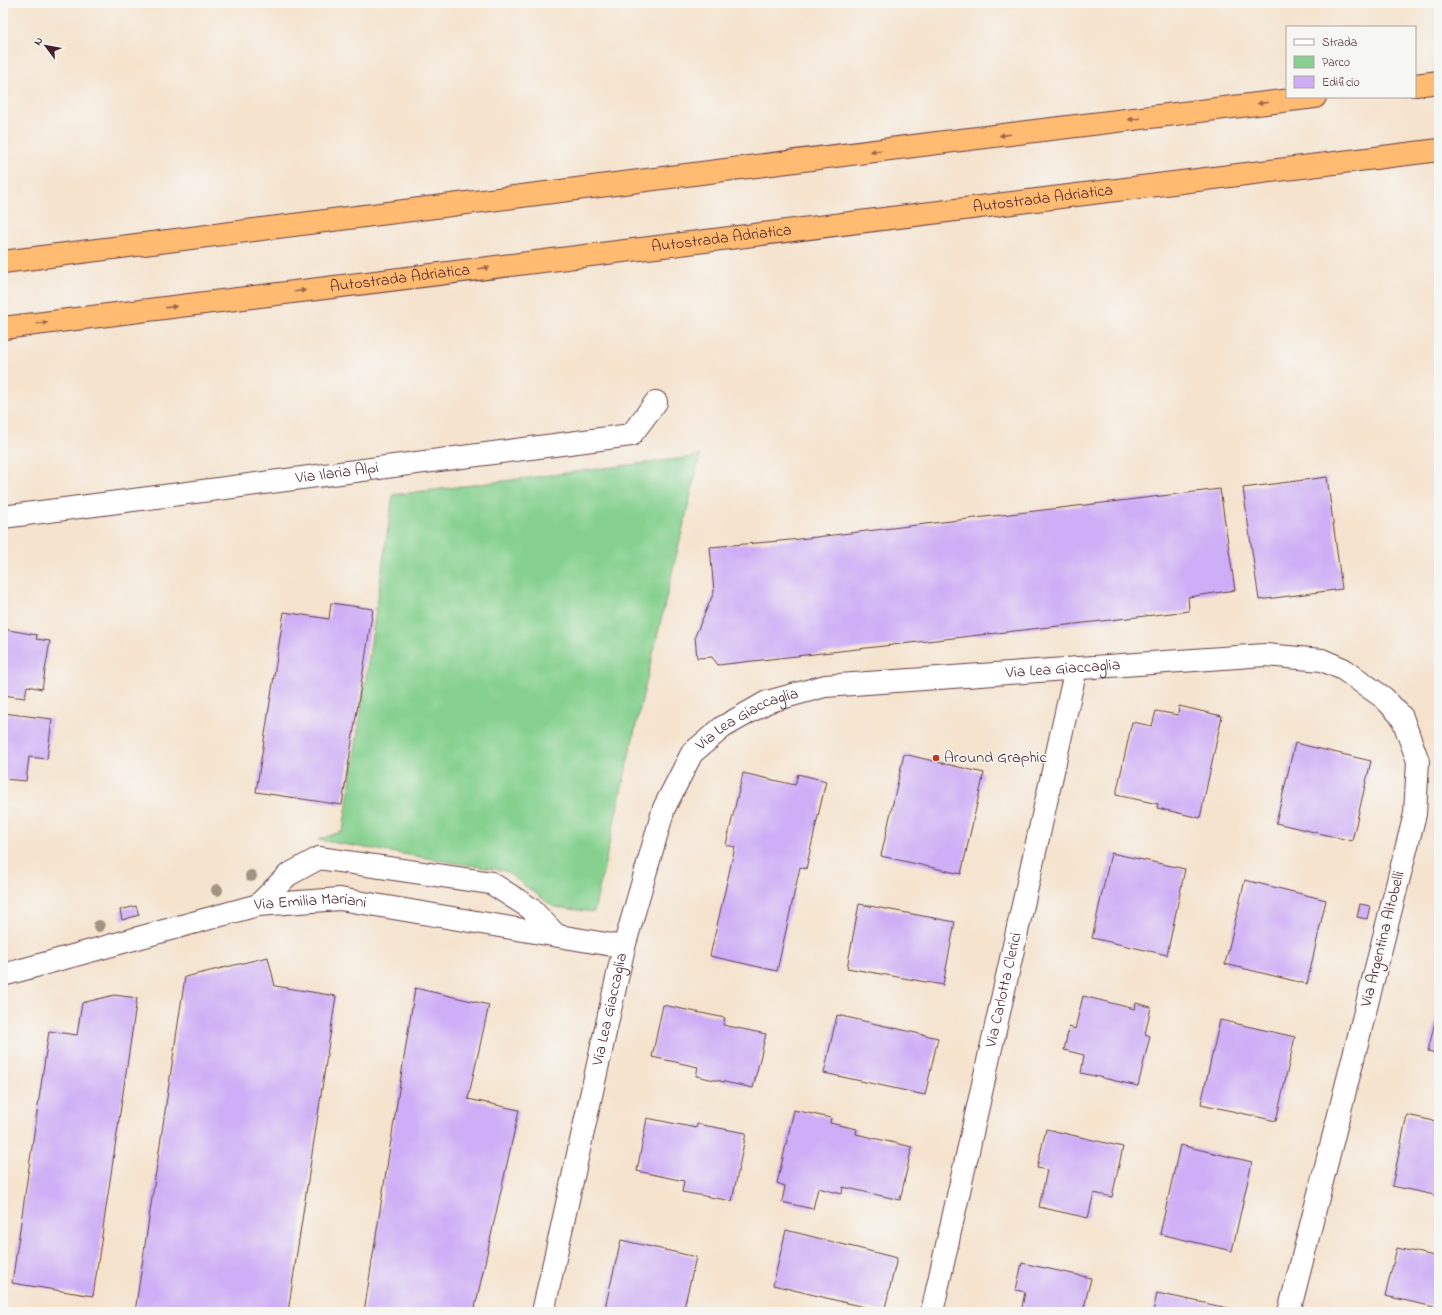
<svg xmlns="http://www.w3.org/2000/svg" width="1442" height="1315" viewBox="0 0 1442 1315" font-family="'Indie Flower',sans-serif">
<rect width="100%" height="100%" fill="#f6f6f2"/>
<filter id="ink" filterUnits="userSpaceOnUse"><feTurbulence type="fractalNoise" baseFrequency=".025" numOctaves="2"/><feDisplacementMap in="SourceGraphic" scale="8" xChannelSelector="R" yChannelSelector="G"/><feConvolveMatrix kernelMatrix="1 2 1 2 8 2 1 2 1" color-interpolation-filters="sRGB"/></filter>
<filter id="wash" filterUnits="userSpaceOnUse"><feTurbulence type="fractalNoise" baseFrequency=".012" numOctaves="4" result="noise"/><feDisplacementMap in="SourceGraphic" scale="16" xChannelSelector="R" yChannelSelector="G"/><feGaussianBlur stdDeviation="0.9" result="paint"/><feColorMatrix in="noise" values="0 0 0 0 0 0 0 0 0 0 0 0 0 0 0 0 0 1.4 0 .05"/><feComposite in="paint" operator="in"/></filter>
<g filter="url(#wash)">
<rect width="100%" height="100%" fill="#f5e3ce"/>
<path fill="#86d18f" stroke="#68785d" d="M700 456 635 729 594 912 554 907 505 871 318 840 343 831 393 495Z"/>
<g id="blocks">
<path fill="#ceaef6" d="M1327 477 1342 589 1259 600 1243 488Z
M1220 489 1235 590 1188 597 1189 611 718 665 712 657 697 658 695 636 714 592 710 547 791 540Z
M331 603 373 609 342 805 256 792 284 612 329 619Z
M3 629 37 635 36 639 50 641 42 689 27 686 25 698 3 695Z
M1179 706 1222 716 1200 818 1157 808 1158 804 1116 795 1132 722 1152 726 1156 711 1178 715Z
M3 713 52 719 47 759 29 757 26 781 3 779Z
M1295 743 1371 761 1352 841 1276 823Z
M904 754 984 773 961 874 881 856Z
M743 773 795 785 798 774 826 781 806 869 800 867 777 971 710 956 735 847 726 845Z
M1111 853 1185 869 1167 955 1092 938Z
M1245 880 1326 900 1307 984 1225 964Z
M859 904 955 922 943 985 847 968Z
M1360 904 1370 906 1367 919 1357 917Z
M136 906 139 915 122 920 120 910Z
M268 957 275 986 336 996 288 1312H135L185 977Z
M415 988 489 1005 468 1099 519 1110 474 1312H364Z
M114 995 137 998 93 1296 12 1283 49 1031 77 1035 82 1003Z
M1083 996 1135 1009 1136 1003 1151 1007 1145 1034 1150 1036 1138 1086 1081 1073 1084 1055 1064 1050 1069 1027 1075 1029Z
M663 1005 725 1018 723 1025 766 1034 753 1088 696 1076 698 1067 652 1057Z
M1438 1009H1439V1054L1428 1051Z
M837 1015 938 1038 925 1095 824 1073Z
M1220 1020 1295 1037 1276 1121 1201 1104Z
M794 1110 831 1118 830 1123 857 1129 856 1134 912 1147 900 1200 843 1187 842 1194 818 1188 813 1209 782 1202 785 1186 777 1183Z
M1407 1115 1439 1122V1196L1392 1186Z
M647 1118 696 1128 697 1124 746 1133 732 1201 682 1192 684 1181 637 1171Z
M1046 1129 1123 1147 1112 1197 1094 1193 1088 1218 1039 1207 1047 1170 1037 1168Z
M1180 1145 1252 1162 1232 1251 1160 1234Z
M786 1230 897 1258 884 1312 773 1285Z
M621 1240 696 1257 683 1312H604Z
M1397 1248 1439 1257V1308L1385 1296Z
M1022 1263 1091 1278 1083 1312H1021L1025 1292 1016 1290Z
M1157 1293 1242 1311V1312H1153Z"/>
</g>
</g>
<g filter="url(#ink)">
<use href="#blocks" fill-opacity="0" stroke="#643c43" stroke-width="1"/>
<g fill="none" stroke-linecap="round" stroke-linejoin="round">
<defs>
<g id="minor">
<path id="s1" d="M3 517 631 435 656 402"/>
<path d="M258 905 288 875 319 858 491 883 530 908 556 935"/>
<path id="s2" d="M3 975 258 905 340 899 624 947"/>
<path id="s3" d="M543 1312 624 947 664 808 692 753 723 727 767 702 825 686 1265 655 1322 660 1343 669 1384 698 1402 717 1418 761 1415 814 1289 1312"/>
<path id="s4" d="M932 1312 1076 668"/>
</g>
<g id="highway">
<path d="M1415 85 1439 82"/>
<path d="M3 262 953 141 1315 97"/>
<path id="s5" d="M3 328 1439 150"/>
</g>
</defs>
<use href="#minor" stroke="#643c43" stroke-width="24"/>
<use href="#highway" stroke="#643c43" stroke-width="24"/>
<use href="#minor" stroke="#fff" stroke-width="22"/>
<use href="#highway" stroke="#ffbb71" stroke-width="22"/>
</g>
<g fill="#a19485">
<circle cx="251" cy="876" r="6"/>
<circle cx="217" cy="890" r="6"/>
<circle cx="99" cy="926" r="6"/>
</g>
<defs><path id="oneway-solid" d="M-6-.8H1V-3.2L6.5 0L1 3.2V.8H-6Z"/></defs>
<g fill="#9b654a">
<use href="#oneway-solid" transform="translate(1263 103) rotate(173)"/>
<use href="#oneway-solid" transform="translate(1134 119) rotate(173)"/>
<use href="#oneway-solid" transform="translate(1005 135) rotate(173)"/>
<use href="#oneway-solid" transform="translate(876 151) rotate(173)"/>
<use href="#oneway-solid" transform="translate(484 268) rotate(-7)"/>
<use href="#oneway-solid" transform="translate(300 291) rotate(-7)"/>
<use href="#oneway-solid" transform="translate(171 307) rotate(-7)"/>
<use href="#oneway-solid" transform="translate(42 323) rotate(-7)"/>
</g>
</g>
<circle fill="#c8321e" stroke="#f6f6f2" stroke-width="1.5" cx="936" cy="758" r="4"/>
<g text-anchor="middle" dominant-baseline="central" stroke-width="3" stroke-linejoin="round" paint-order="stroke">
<g font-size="16" fill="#4a1f2b" stroke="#f6f6f2">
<text stroke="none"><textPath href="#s5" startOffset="1048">Autostrada Adriatica</textPath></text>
<text stroke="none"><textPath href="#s5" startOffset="724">Autostrada Adriatica</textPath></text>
<text stroke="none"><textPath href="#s5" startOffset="400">Autostrada Adriatica</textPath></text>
<text stroke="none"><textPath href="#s1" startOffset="337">Via Ilaria Alpi</textPath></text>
<text stroke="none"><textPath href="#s3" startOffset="970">Via Lea Giaccaglia</textPath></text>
<text stroke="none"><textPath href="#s3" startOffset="646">Via Lea Giaccaglia</textPath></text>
<text stroke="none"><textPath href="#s2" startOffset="317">Via Emilia Mariani</textPath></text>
<text transform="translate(1383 939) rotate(-76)">Via Argentina Altobelli</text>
<text stroke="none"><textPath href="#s4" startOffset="330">Via Carlotta Clerici</textPath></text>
<text stroke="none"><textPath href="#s3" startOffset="310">Via Lea Giaccaglia</textPath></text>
</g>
<g font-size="16" fill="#4a1f2b" stroke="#f6f6f2" text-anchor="start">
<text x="944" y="758">Around Graphic</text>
</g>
</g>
<rect width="1442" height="1315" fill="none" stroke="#f6f6f2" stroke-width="16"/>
<rect x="1286" y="26" width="130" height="72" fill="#f6f6f2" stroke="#b1a0a2"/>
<rect x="1294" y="39" width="20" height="6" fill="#ffffff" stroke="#b1a0a2"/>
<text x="1322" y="46" font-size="12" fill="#4a1f2b">Strada</text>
<rect x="1294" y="56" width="20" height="12" fill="#86d18f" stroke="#b1a0a2"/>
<text x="1322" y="66" font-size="12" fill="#4a1f2b">Parco</text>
<rect x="1294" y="76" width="20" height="12" fill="#ceaef6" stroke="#b1a0a2"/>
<text x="1322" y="86" font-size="12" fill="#4a1f2b">Edificio</text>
<g transform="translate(46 46) rotate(302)" stroke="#f6f6f2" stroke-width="3" paint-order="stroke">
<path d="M0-3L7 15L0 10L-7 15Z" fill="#4a1f2b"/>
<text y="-6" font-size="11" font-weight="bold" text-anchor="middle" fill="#4a1f2b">N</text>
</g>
</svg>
